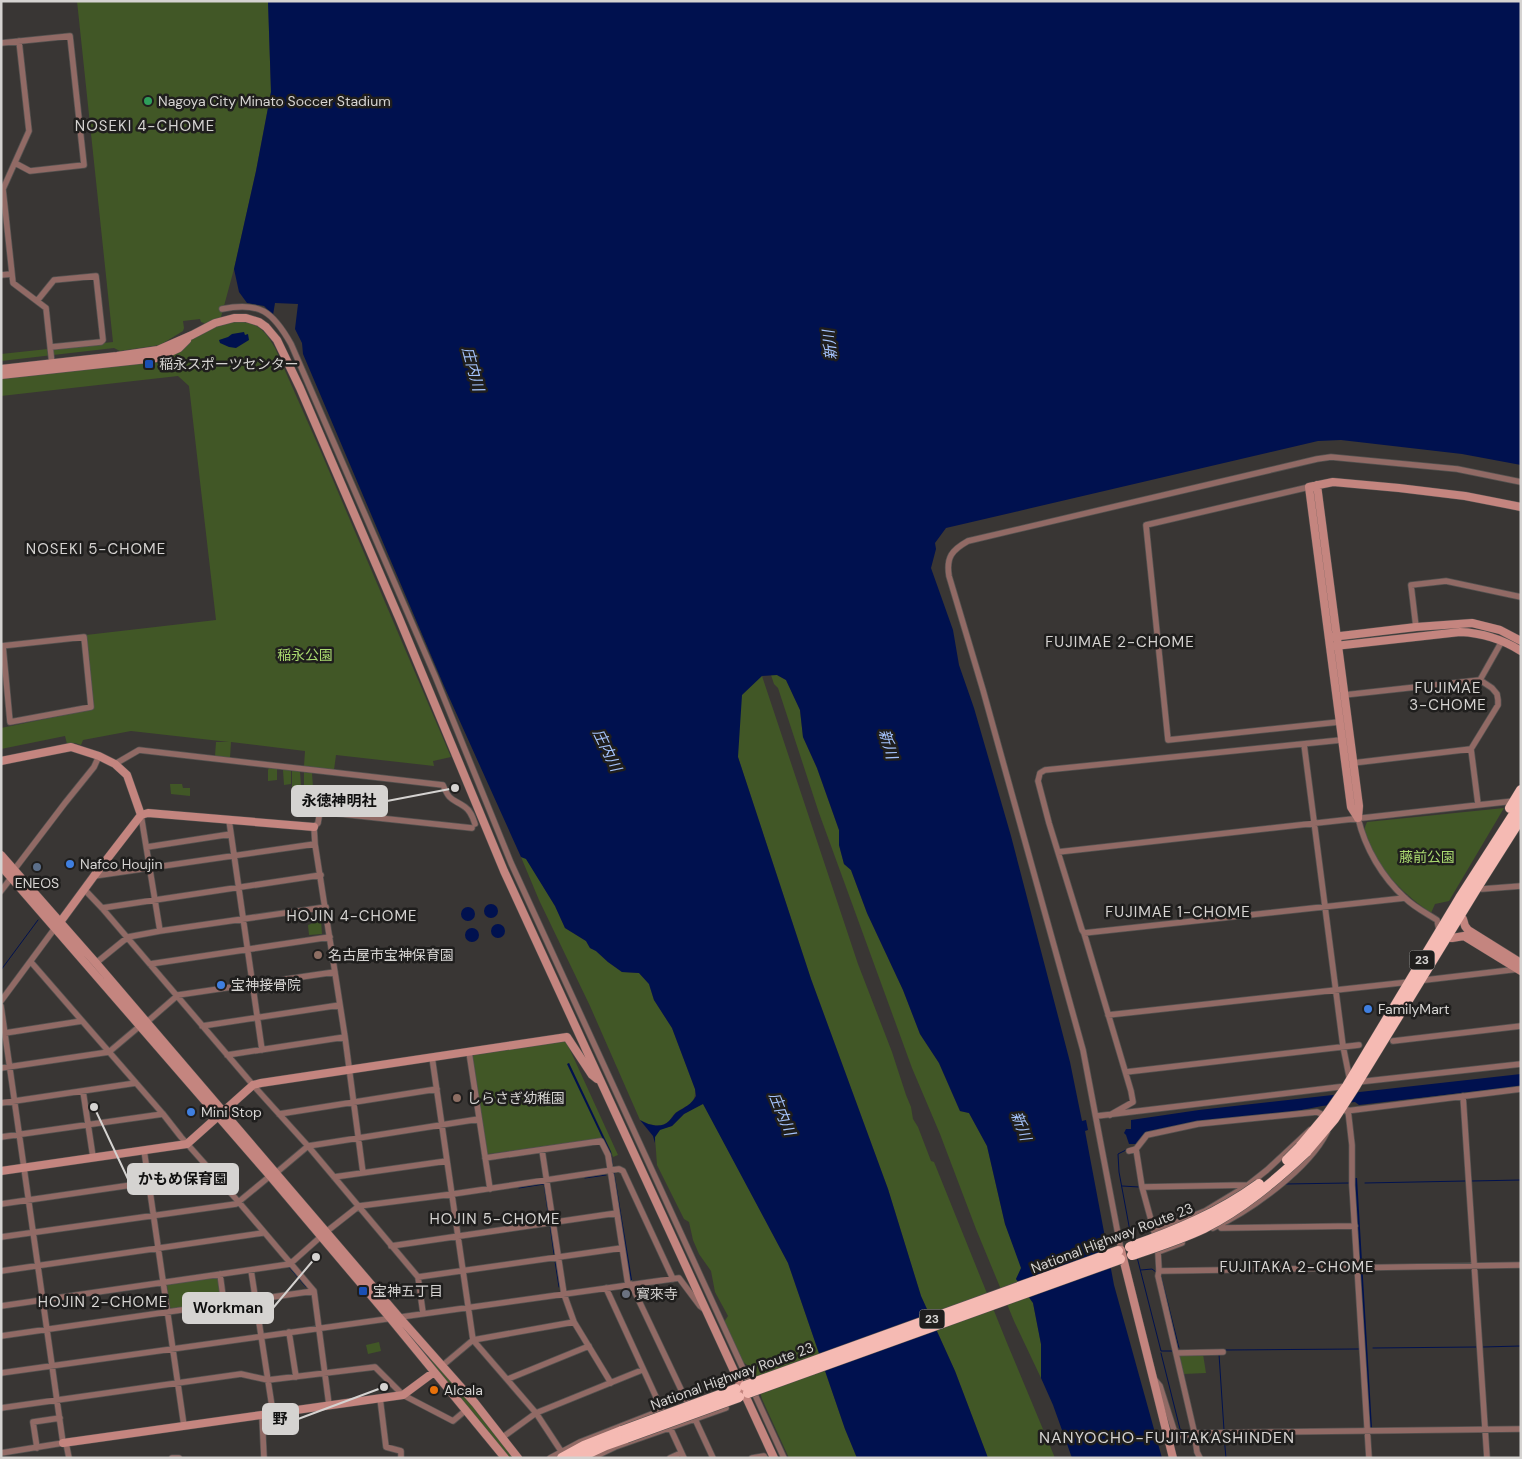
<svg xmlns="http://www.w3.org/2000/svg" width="1522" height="1459" viewBox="0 0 1522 1459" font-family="'DM Sans','Noto Sans JP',sans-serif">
<rect width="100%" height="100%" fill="#393634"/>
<path fill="#415726" d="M77 1H268L271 92 256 171 234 269 221 317 224 323C251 319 262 324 275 348L321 452 451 757 433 761 434 766 336 755 334 770 304 766 305 751 231 742 230 758 215 756 216 742H229L131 731 83 740 81 745 75 743 67 744 65 736 1 749V728L94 709 86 635 216 620 189 386 178 376 1 396V378L130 364H145L156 361 180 349 202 331 204 323 201 322 200 319 183 321 184 328 183 331 160 345 120 351 114 348 1 361V354L113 342Z
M626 1 762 676 858 964 892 1052 906 1095 911 1107 913 1119 918 1127 931 1161 934 1162 1007 1343 1055 1458H988L955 1371 921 1296 888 1189 811 979 738 757Z
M771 675H777L786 680 800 710 803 737 817 768 839 830V845L844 864 851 870 867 913 903 990 920 1034 939 1063 960 1111 969 1113 987 1146 1005 1224 1022 1268 1016 1279 1033 1303 1041 1344V1378L1014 1321 976 1229 940 1134 912 1068 819 813 778 688 774 684Z
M269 768 277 769V780L268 781V770Z
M283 770H291V784L284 785Z
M292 770 300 771 301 786 292 787Z
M304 772 312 773 313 787H304Z
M170 784H182L183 788H190V796L171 794Z
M364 805H383V811L386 812V817L361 814 360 810H364Z
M1504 808 1449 901 1435 904 1431 913C1405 895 1382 873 1369 844 1368 841 1365 837 1364 834 1364 830 1365 826 1367 822Z
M521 857 526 858 555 906 565 928 586 941 590 948 596 951 608 962 622 972 639 973 649 984 654 1000 672 1028 695 1089C696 1105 688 1104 677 1112 673 1114 672 1118 669 1121 662 1129 648 1125 640 1120L590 1006 539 900Z
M321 920 322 934 309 935 308 925Z
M566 1041 618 1155 613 1157 611 1151 569 1063 568 1064 603 1138 488 1154 487 1153 472 1057 474 1055Z
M703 1103 788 1263 845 1429 857 1458H789L762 1399 754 1370 743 1362 724 1322 728 1316 715 1292 711 1271 699 1254 693 1240 689 1222 684 1219 657 1165 655 1137 660 1129 672 1126 684 1114Z
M217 1277 219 1279 222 1301 220 1302 172 1309 170 1307 167 1285 168 1284Z
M379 1342 381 1351 368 1354 366 1345Z
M423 1348 488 1422 513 1458H508L433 1365Z
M1203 1354 1206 1373 1183 1374 1178 1356 1179 1355Z"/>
<path fill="#00114f" d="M268 1H1521V465L1462 454 1341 440 1318 441 946 528 935 543 936 549 931 568 953 630 959 665 974 708 1011 836 1070 1062 1082 1121 1086 1120 1088 1130 1085 1131 1114 1285 1162 1458H1072L1053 1405 1041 1378V1344L1033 1303 1016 1279 1021 1268 1005 1224 987 1146 969 1113 960 1111 939 1063 920 1034 903 990 867 913 851 870 844 864 839 845V830L817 768 803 737 800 710 786 680 777 675 762 676 742 695 738 757 811 979 888 1189 921 1296 955 1371 988 1458H857L845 1429 788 1263 703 1104 684 1114 672 1126 660 1130 655 1137V1143L653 1136 640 1120C648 1125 662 1129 669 1121 673 1117 674 1114 677 1112 685 1107 691 1105 696 1096L695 1089 672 1028 654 1000 649 984 639 973 622 972 608 962 596 951 590 948 586 941 565 928 555 906 526 859 521 857 444 686 303 354 302 343 295 329 298 304 275 303 273 315 264 306 247 303 239 292 234 269 256 171 271 92Z
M244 332 245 335 248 334 249 340 236 348 229 347 220 343 219 340 228 337 232 334Z
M484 911a7 7 0 1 1 14 0a7 7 0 1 1-14 0Z
M461 914a7 7 0 1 1 14 0a7 7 0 1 1-14 0Z
M491 931a7 7 0 1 1 14 0a7 7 0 1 1-14 0Z
M465 935a7 7 0 1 1 14 0a7 7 0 1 1-14 0Z
M569 1063 611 1152 632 1280 630 1281 610 1154 567 1064Z
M1521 1074V1086L1359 1105 1355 1102 1322 1106 1286 1113 1199 1121 1147 1133 1137 1144H1129L1126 1135 1124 1133 1126 1129H1131V1120L1199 1110Z
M1354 1178H1357L1372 1428 1369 1427Z"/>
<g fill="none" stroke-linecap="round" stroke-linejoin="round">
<path stroke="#00114f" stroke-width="1" d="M1 970 38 920
M1126 1150 1118 1154 1119 1172 1132 1242
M585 1178 606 1175
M1472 1181 1521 1180
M1365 1183 1466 1181
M1285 1184 1349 1183
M1122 1186 1139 1187
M519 1188 544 1184 549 1219
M550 1225 554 1254
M1137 1257 1161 1351H1172
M555 1261 559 1287
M289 1267 306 1287
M1141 1270 1152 1269 1156 1272
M1161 1276 1179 1348
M1483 1347 1521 1346
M1373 1348 1477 1347
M1225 1350 1359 1349
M1161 1353 1180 1429 1185 1432H1190
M1219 1354 1224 1430
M1224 1436 1226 1458"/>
<defs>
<path id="street" d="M19 41 29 131 3 189 13 283 46 308 52 364
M1 43 70 36 84 165 30 171 15 163
M1 275 12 274
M37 301 54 280 96 276 103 340 101 342 51 347
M222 309C260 301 273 312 291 344L435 676 511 863 784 1458
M1309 487 1146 525 1168 740 1339 722
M1416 627 1411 585 1446 581 1521 597
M1 646 84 637 91 707 10 722 3 646
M1480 680 1502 641
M1344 695 1480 680 1492 688 1497 694 1498 700V705L1471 749 1478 804
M1304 744 1343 1046 1350 1081
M1353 763 1471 749
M115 764 139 750 443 785C450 802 452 798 465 807 471 811 473 818 475 824
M313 811 472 828
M320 811 318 823 314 827 315 844 345 1037 363 1173
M141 815 160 931
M1358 818C1365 848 1382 877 1405 898 1414 907 1426 913 1437 920L1439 930
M229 820 262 1050
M147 847 231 834
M1058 852 1514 801
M14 870 65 803 94 767 99 756
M94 876 315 844
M84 889 102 908 253 1085 308 1146 418 1277 423 1313
M1482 889 1521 886
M1 891 11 878
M102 908 321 875
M1084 933 1405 898
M31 962 163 1114 181 1137 237 1200 314 1291 329 1405
M96 963 128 937 160 931 326 907
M150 964 330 937
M1425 980 1519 969
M1 1001 55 928
M1 1006 63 1443 1 1453
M1108 1015 1409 982
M147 1022 178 995 335 972
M202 1026 340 1005
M5 1033 82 1021
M1393 1041 1521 1026
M469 1052 490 1189
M227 1055 345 1037
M432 1057 473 1340 536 1413 561 1451
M1 1068 109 1052 141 1025
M1126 1072 1359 1045
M1358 1082 1521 1064
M83 1091 93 1157
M1463 1096 1487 1458
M1 1103 136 1083
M1348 1110 1352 1145V1185L1369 1458
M1346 1111 1521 1089
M279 1114 437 1089
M1110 1115 1133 1102 1131 1091 1084 933 1082 930 1049 823 1038 781 1040 773 1045 770 1341 740
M1097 1116 1347 1086
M1310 1130 1267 1170 1248 1185 1205 1211 1154 1231 1158 1252 1159 1271 1521 1265
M1 1137 163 1114
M1136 1149 1142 1187 1154 1231
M144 1150 184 1426
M542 1150 564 1294 574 1322 611 1383
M1129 1151 1136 1149 1147 1135 1198 1124 1317 1112 1326 1116
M485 1158 601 1141 608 1155 628 1285
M276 1173 308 1146 479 1119
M334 1177 447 1161
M1142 1187 1248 1185
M1 1204 207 1174 211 1172
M1219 1225 1221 1228 1355 1226
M1213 1228C1250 1211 1309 1169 1327 1132
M1 1237 236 1204 270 1176
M391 1246 617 1213
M1121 1250 1083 1050 983 690 949 576C946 557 952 550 968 541L1317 459 1331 457 1457 469 1521 482
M1158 1252 1182 1243
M251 1270 273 1413
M1 1271 263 1233
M1159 1271 1158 1276 1194 1431 1197 1452 1200 1458
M220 1274 224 1304
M418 1277 622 1248
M631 1284 695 1419 726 1408
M606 1288 684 1458
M1 1306 290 1264 326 1232 359 1206 453 1194 619 1169 623 1171 673 1279
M289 1332 296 1377
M1 1336 314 1291
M1176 1353 1223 1352
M442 1366 473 1340 574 1322
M1 1373 679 1278 700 1306 704 1309
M508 1379 589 1346
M1155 1380 1160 1386 1174 1430 1181 1436 1190 1435 1194 1433 1521 1429
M380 1398 386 1447 401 1451V1458
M1 1408 241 1374 268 1380 375 1367 403 1395 453 1421 466 1410
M262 1415 264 1458
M503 1437 536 1413 642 1370
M66 1443 69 1458
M37 1448 33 1422 60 1418
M172 1458H179
M550 1458 580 1442 662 1410
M592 1458 615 1447 695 1419 713 1458
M670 1458 681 1453
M752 1458 764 1456 765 1458"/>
<path id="secondary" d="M1 369 117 356 158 350 192 335 215 323 234 318H246L259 322 266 327 277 340 300 388 399 618 504 871 774 1458
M1 375 157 358 179 348 187 340
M1317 485 1359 806 1358 818
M1332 637 1416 627 1472 623 1500 630 1521 641
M1335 646 1460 632C1483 633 1502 639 1521 651
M1 761 71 747 99 756 115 764 127 775 141 815
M1358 818 1351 807 1309 487 1333 482 1399 488 1465 496 1521 507
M1 855 96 963 399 1317 475 1403 518 1458
M1 866 270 1176 390 1318 505 1458
M1463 919 1465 926 1468 930 1521 963
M58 925 94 876 141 815 148 813 314 827
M1452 938 1464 936 1521 971
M1 1171 187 1144 253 1085 261 1083 567 1037 592 1075 597 1079
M1121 1250 1173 1458
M63 1443 403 1395 434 1372"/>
<path id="highway" d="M1510 808 1521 790
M1300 1147 1326 1116 1347 1086 1460 898 1521 803
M1306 1152 1334 1119 1356 1085 1476 889 1521 818
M562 1458 584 1446 622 1431
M578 1458 606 1445 626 1438"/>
</defs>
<use href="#street" stroke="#555250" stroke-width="7"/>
<use href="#secondary" stroke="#555250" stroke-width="9"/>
<use href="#highway" stroke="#555250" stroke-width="11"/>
<use href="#street" stroke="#916a65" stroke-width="5.5"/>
<use href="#secondary" stroke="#c4857f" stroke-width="8"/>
<use href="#highway" stroke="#f5bab3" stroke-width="10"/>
<defs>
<path id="highway-bridge" d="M1287 1160 1300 1147
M1130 1247C1176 1231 1219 1213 1259 1184
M1132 1255C1156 1247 1181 1239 1204 1228 1242 1209 1275 1181 1306 1152
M745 1386 1118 1251
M748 1393 1120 1259
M622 1431 736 1389
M626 1438 739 1397"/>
</defs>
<use href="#highway-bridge" stroke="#555250" stroke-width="11" stroke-linecap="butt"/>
<use href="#highway-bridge" stroke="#f5bab3" stroke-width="10"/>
</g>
<circle fill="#2e9e5b" stroke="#1f1e1d" stroke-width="2" cx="148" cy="101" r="5"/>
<g fill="#1a4fb4" stroke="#1f1e1d" stroke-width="2">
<rect x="144" y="359" width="10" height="10" rx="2.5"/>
<rect x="358" y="1286" width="10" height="10" rx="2.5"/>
</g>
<g fill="#3f7fe0" stroke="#1f1e1d" stroke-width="2">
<circle cx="70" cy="864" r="5"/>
<circle cx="221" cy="985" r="5"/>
<circle cx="1368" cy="1009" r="5"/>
<circle cx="191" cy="1112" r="5"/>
</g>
<circle fill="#5c6f8a" stroke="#1f1e1d" stroke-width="2" cx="37" cy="867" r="5"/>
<g fill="#8d6e63" stroke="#1f1e1d" stroke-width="2">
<circle cx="318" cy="955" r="5"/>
<circle cx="457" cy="1098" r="5"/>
</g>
<circle fill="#6b7280" stroke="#1f1e1d" stroke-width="2" cx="626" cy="1294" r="5"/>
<circle fill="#e8710a" stroke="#1f1e1d" stroke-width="2" cx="434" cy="1390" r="5"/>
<g text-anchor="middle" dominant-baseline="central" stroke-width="5" stroke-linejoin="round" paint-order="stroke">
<g fill="#1f1e1d" stroke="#9e9d9b" stroke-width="1">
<rect x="1409.5" y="950.5" width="25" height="19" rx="4"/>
<rect x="919.5" y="1309.5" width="25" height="19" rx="4"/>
</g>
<g font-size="12" font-weight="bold" fill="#d5d3d1">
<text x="1422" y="960">23</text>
<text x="932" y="1319">23</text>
</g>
<g font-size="14" fill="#d5d3d1" stroke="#1f1e1d" text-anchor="start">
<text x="158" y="101">Nagoya City Minato Soccer Stadium</text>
<text x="159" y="364">稲永スポーツセンター</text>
<text x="80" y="864">Nafco Houjin</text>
<text x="37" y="883" text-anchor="middle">ENEOS</text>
<text x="328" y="955">名古屋市宝神保育園</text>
<text x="231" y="985">宝神接骨院</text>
<text x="1378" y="1009">FamilyMart</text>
<text x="467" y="1098">しらさぎ幼稚園</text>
<text x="201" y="1112">Mini Stop</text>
<text x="373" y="1291">宝神五丁目</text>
<text x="636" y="1294">寳來寺</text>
<text x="444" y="1390">Alcala</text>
</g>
<g font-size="14" fill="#a9d96f" stroke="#1f1e1d">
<text x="305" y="655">稲永公園</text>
<text x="1427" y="857">藤前公園</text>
</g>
<g font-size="14" fill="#d5d3d1" stroke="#1f1e1d">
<text transform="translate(1112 1238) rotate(-21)">National Highway Route 23</text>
<text transform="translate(732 1376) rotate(-20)">National Highway Route 23</text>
</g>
<g font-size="15" letter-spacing="1" fill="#d5d3d1" stroke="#1f1e1d">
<text x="145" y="126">NOSEKI 4-CHOME</text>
<text x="96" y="549">NOSEKI 5-CHOME</text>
<text x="1120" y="642">FUJIMAE 2-CHOME</text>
<text x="1448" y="688">FUJIMAE<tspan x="1448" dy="17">3-CHOME</tspan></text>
<text x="1178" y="912">FUJIMAE 1-CHOME</text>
<text x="352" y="916">HOJIN 4-CHOME</text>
<text x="495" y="1219">HOJIN 5-CHOME</text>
<text x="1297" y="1267">FUJITAKA 2-CHOME</text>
<text x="103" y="1302">HOJIN 2-CHOME</text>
</g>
<g font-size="15" font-style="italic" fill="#a5c3fc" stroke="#1f1e1d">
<text transform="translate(830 345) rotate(-96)">新川</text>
<text transform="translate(473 369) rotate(75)">庄内川</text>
<text transform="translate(888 744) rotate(74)">新川</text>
<text transform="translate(607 750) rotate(64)">庄内川</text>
<text transform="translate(782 1114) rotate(68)">庄内川</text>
<text transform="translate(1021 1126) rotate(69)">新川</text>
</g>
<g font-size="16" letter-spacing="1" fill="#d5d3d1" stroke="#1f1e1d">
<text x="1167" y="1437">NANYOCHO-FUJITAKASHINDEN</text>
</g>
</g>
<path fill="none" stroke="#d5d3d1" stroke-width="2" d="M455 788L387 801M94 1107L128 1179M316 1257L273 1308M384 1387L298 1419"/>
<g fill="#d5d3d1" stroke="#1f1e1d" stroke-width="2">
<circle cx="455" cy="788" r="5"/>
<circle cx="94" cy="1107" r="5"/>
<circle cx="316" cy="1257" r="5"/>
<circle cx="384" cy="1387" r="5"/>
</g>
<g fill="#d5d3d1" stroke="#d5d3d1" stroke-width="2">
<rect x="292" y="786" width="95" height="30" rx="5"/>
<rect x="128" y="1164" width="110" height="30" rx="5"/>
<rect x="183" y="1293" width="90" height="30" rx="5"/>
<rect x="263" y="1404" width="35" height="30" rx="5"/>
</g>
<g font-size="15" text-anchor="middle" font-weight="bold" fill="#111">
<text x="339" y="806">永徳神明社</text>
<text x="183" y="1184">かもめ保育園</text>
<text x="228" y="1313">Workman</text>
<text x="280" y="1424">野</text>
</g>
<rect width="1522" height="1459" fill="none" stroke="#d5d3d1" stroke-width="5"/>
</svg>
